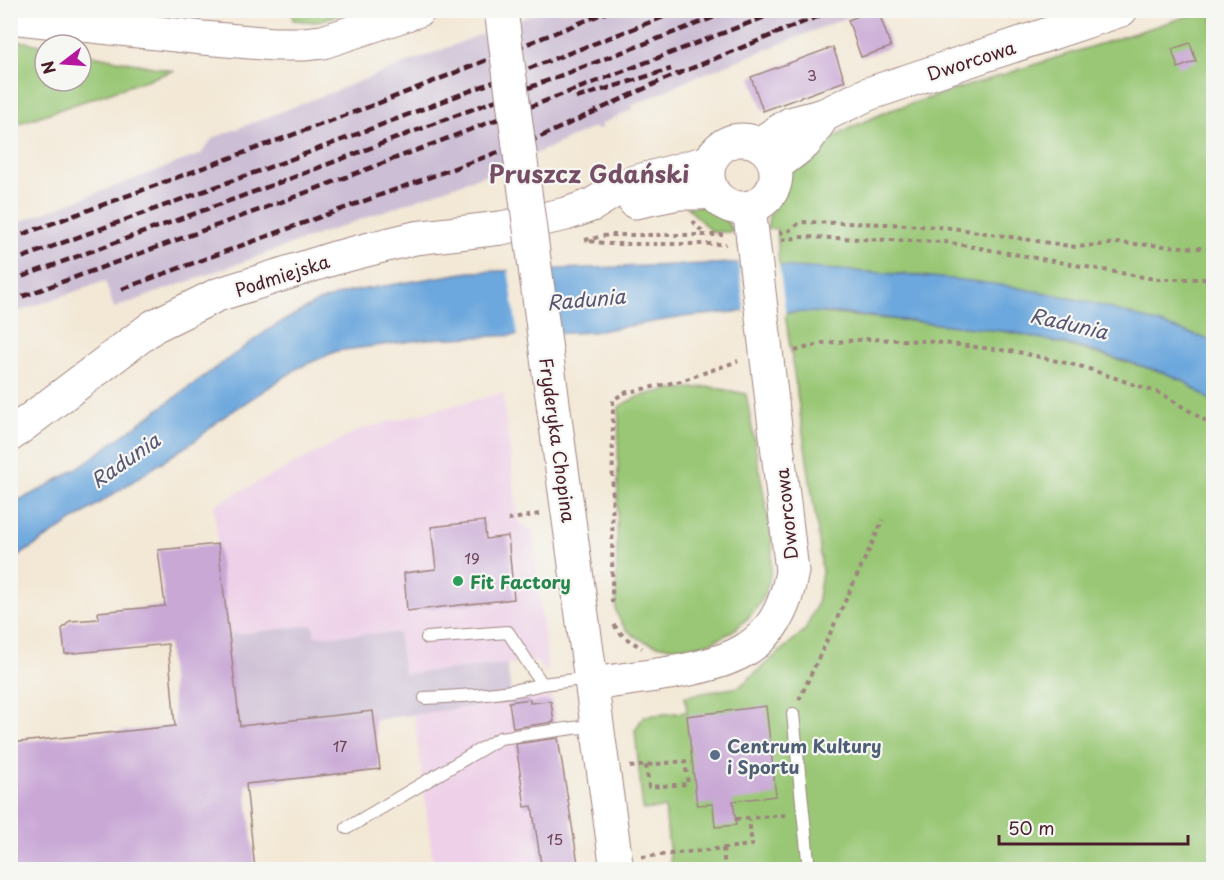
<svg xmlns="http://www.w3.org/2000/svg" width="1224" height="880" viewBox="0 0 1224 880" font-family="'Playpen Sans',sans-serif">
<rect width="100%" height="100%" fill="#f6f6f2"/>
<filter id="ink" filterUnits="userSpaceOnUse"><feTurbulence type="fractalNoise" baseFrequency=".0167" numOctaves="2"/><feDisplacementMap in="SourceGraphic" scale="12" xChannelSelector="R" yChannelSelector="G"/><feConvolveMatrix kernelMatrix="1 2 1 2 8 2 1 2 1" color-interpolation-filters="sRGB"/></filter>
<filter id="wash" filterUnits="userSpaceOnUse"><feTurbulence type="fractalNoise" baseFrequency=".008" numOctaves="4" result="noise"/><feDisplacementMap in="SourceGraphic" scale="24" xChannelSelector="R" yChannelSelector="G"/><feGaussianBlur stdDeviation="1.35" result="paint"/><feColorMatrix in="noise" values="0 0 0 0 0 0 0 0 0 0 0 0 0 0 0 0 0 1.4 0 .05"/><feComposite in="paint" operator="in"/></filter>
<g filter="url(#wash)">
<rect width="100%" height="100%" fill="#f3e8d6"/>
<path fill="#eed0e8" d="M503 393 518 521 532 530 548 671H544L536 661 404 675 398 633 315 637 313 625 230 635 227 614H225L214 505 362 429Z
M551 696 579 869H434L414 714Z"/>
<path fill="#ccbed4" d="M542 11H864L693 78 632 106 633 109 601 124 602 128 596 130 594 127 507 167 114 308 105 281 11 314V225L201 154 213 138Z
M313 625 315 636 398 633 404 674 507 664 512 701 374 720 373 711 239 726 230 635Z"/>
<path fill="#99c775" stroke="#727350" stroke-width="1.5" d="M293 11V10L350 11 316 22 293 20Z
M1204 11H1213V341L1082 301 1033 291 915 275 779 267 777 229H767L769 217 783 194 793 168 835 137 850 128 888 111Z
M10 39 45 46V81H81V53L173 71 11 126Z
M707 205 722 216 734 232H712L687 207Z
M810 312 977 327 1038 337 1162 372 1182 380 1213 402V869H671L665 808 643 810 635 730 644 716 687 712 685 696 739 687 805 630 817 604 822 572 819 540 785 313Z
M711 387 746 394 772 541C772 561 772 581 762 599 752 616 736 631 718 639 686 654 626 651 616 610L619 407C642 390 683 388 711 387Z"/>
<path fill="#6ca7dd" stroke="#5b6384" stroke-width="1.5" d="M738 263C853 273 970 273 1083 301 1127 312 1170 327 1213 341V402L1182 380 1162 372 1074 346 1010 332 839 313 744 311 683 317 592 332 427 339 337 351 298 368 222 418 196 440 11 561V504L42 489 79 467 268 330 315 303 348 292 469 272Z"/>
<path fill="#f3e8d6" d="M738 260 779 264 786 316 745 314Z
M550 266 559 336 518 337 508 267Z"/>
<g id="blocks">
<path fill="#c9a8d6" d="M875 10H878L891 47 861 57 848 20Z
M1190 43 1196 61 1178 68 1172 49Z
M833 47 845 81 763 111 751 77Z
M484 521 486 539 508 536 514 599 407 611 404 573 436 569 431 527Z
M218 544 240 726 373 711 380 769 246 784 255 870H10V743L175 726 168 644 65 654 62 629 70 621 99 619 98 612 165 606 158 550Z
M530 699V703L549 701 551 702 554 722 513 728 509 702Z
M766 706 776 796 733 801 736 825 715 827 713 804 697 805 687 716Z
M558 738 568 800 579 870H542L532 806 525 807 516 744Z"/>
</g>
</g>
<g filter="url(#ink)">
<use href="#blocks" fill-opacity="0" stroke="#9e8480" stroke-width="1.5"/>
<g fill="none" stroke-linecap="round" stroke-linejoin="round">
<defs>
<path id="lane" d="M427 638 508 632 542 684 590 678
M425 698C464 696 503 695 542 684
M793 714 809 870
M347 828 500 738 596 725"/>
<path id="secondary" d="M10 17 203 38 274 44H304L323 42 419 10
M708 174a34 34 0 1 1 68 0a34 34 0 1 1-68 0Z
M759 144 790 124 824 115 868 94 1121 10
M775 166 805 143 824 115
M635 202 678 193H701L711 189
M554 411 617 870
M10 435 154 326 217 295 335 258 370 249 415 238 501 228 566 214 592 205 624 185 700 164 708 165
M593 684C635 677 713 672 748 648 775 631 787 601 792 571L749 207"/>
</defs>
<use href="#lane" stroke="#9e8480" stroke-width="14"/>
<use href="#secondary" stroke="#9e8480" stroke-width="35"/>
<path stroke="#9e8480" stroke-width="4" stroke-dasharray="4.5 4.5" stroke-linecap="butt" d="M710 136 734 128
M693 221 705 235
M779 233 787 232 801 222 889 224 952 228 1076 247 1119 243 1214 249
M585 240 609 235H723
M782 240 802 237 835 238 945 242 1155 279H1214
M590 241 610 244H726
M795 351 823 343 870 339 925 341 1018 352 1083 367 1162 394 1214 426
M508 520 539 514
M612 603 613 400 624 393 681 381 738 361
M614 625 624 637 642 648
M799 700 883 520
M630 767C648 765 667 763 685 761L688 784 649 787 646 765
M736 819 786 815
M723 848 725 870
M642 857 752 845 749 819"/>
<use href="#lane" stroke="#fff" stroke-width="12"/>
<use href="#secondary" stroke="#fff" stroke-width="33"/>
<path stroke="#4a1f2b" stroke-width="4.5" stroke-dasharray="9 4.5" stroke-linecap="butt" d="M773 34 835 10
M576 98 671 69
M10 239 379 103 612 10
M10 262 289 160 682 10
M10 281 289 179 733 10
M122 289 540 137 663 80 782 31
M10 301 289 199 783 10"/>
<defs>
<path id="secondary-bridge" d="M501 10 554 411"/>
</defs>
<use href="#secondary-bridge" stroke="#9e8480" stroke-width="35" stroke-linecap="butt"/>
<use href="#secondary-bridge" stroke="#fff" stroke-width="33"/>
</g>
</g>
<circle fill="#2e9e5b" stroke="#f6f6f2" stroke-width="2" cx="458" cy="581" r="6"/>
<circle fill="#5c6f8a" stroke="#f6f6f2" stroke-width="2" cx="715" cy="755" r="6"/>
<g text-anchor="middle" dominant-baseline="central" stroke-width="4.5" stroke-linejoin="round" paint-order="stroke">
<g font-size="15" fill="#6a4156">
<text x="812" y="74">3</text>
<text x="472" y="557">19</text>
<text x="340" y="745">17</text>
<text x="555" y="838">15</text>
</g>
<g font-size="18" fill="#4a1f2b" stroke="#f6f6f2">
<text transform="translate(971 60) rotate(-18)">Dworcowa</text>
<text transform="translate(282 275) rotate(-18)">Podmiejska</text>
<text transform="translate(558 440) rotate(82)">Fryderyka Chopina</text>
<text transform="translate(786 514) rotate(-96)">Dworcowa</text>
</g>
<g font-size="18" font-weight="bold" fill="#27864d" stroke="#f6f6f2" text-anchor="start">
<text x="470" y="581">Fit Factory</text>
</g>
<g font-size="18" font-weight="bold" fill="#4e5e75" stroke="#f6f6f2" text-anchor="start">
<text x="727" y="745">Centrum Kultury<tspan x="727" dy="21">i Sportu</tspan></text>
</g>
<g font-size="20" font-style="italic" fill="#585572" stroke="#f6f6f2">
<text transform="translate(586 299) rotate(-5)">Radunia</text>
<text transform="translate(1069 323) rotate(13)">Radunia</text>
<text transform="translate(125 460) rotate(-35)">Radunia</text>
</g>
<g font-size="24" font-weight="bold" fill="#764f67" stroke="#f6f6f2">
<text x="589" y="173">Pruszcz Gdański</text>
</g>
</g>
<rect width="1224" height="880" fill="none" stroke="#f6f6f2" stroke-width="36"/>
<g transform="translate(63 63) rotate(253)"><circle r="28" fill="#f6f6f2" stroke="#b1a0a2" stroke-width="1.5"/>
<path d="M0-4.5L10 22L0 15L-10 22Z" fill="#b5179e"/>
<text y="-9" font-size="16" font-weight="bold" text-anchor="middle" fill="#4a1f2b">N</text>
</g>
<path d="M999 835v9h189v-9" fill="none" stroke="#4a1f2b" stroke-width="3"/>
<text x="1008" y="835" font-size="18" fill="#4a1f2b" stroke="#f6f6f2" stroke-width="4.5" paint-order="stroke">50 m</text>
</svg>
